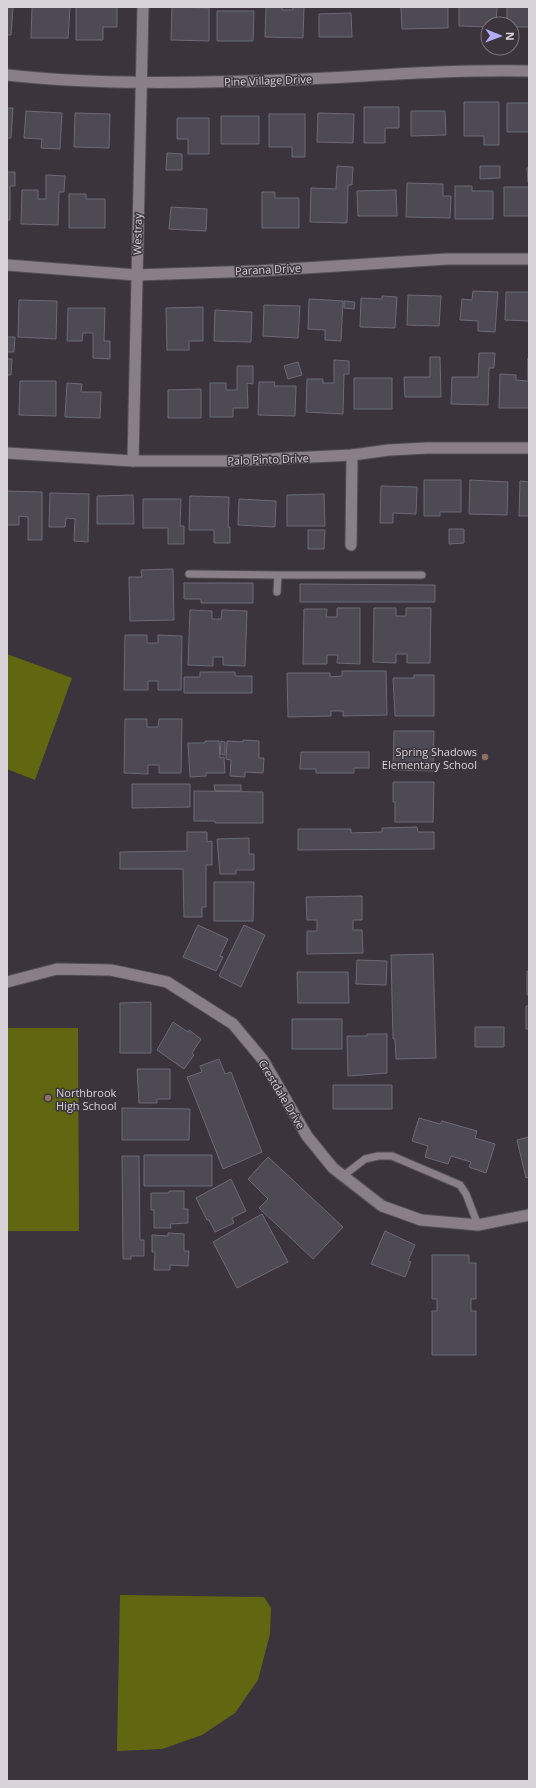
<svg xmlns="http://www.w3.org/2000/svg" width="536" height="1788" viewBox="0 0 536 1788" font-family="'Open Sans',sans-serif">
<rect width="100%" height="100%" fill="#3b343d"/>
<path fill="#606710" d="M7 654 72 678 35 780 7 769Z
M7 1028H78L79 1231H7Z
M120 1595 264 1597 271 1608 270 1634 258 1680 235 1713 202 1735 162 1749 117 1751Z"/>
<path fill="#4d4a54" stroke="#6d6a75" d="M7 7H13L11 35H7Z
M32 7H70L68 38H31Z
M76 7H117V27H103V40H76Z
M172 7 209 8V41L171 40Z
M266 7H282V10H293V7H304L303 38 265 37Z
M401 7H448V28L402 29Z
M459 7H497L496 24H488V27L459 26Z
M507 7H529V27H512V24H507Z
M217 11H254L253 41H217Z
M351 13 352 37H319V14Z
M464 102H499V145H484V136H464Z
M507 103H529V132H507Z
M364 107H399V128H385V143H364Z
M7 108H13L11 138H7Z
M26 111 62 113 60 149 41 148 42 139 24 138Z
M411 111H445L446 135 411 136Z
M75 113 110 114 109 148 74 147Z
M318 113 354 114 353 143 317 142Z
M269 114H305V157H292V147H269Z
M221 116H259V144H221Z
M177 118H209V154H188V139H177Z
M167 153 182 154V170H166Z
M337 166 353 167 352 185H348L347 223 310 222 311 188 336 189Z
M480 166H500V178L480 179Z
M527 168H529V182H528Z
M7 172H15V186H10V220H7Z
M46 175 65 176 64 192H59L58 225 21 224 22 190H38V199H46Z
M407 183 443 184V196H451L450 218 406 217Z
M455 186H472V191H493V219H455Z
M504 187H529V216H504Z
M396 190 397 216H358L357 191Z
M262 192H275V198H299V228H262Z
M69 194H86V199H105V228H69Z
M171 207 207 209 206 231 169 229Z
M473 291 498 292 495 332 478 331V321L460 320 462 299 472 300Z
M506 292H529V321L505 320Z
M408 295 441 296 439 326 407 325Z
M382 296 397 297 395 328 360 327 361 298 382 299Z
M309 299 343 301 341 341 325 340V330L308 329Z
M19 300 57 301 56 339 18 337Z
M344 301 355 302 354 309 344 308Z
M264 305 300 306 298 338 263 336Z
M203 307V341H189V350H167L166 308Z
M68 308H105L104 341H110V359L93 358V333H83L82 341H67Z
M215 310 252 312 251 342 214 341Z
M7 337H15L14 352H7Z
M479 353H495L494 368H489L488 405 451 404 452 377H478Z
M430 357H440L441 397H405L404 377H430Z
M528 358 529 408H499L500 374 516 375V380L528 381Z
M7 359H12L11 375H7Z
M334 360 349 361V374H344L343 414 306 412 307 379H323V383H334Z
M298 362 302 375 288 379 284 366Z
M237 366H253V384L247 383 248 408H233V417H210V383H226V390H237Z
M354 378H392V409H354Z
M20 381H56V416L19 415Z
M259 382H275L274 386H296L295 416 258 415Z
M67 383 82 384 81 392H101L100 418 65 417Z
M201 389V418H168V390Z
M424 480H461V512H440V516H424Z
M470 480 508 482 507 515 469 514Z
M520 481 529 482V516H519Z
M381 486 417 487 416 514 393 513V523H380Z
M7 491 42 492V540H28V517L19 516V525H7Z
M50 493 89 494 88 542 74 541 75 519 66 518 65 527H49Z
M324 494 325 526H287V495Z
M133 495 134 524H97V496Z
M190 496 229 497 228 527H230V543H214V530H189Z
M143 499H181L180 526H184V544H168V528H143Z
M239 499 276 501 275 527 238 525Z
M449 529H464V543L449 544Z
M308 530H325L324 549H308Z
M173 569 174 620 130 621 129 577H142L141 570Z
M184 583H253V603H201V599H184Z
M300 584 435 585V602H300Z
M337 608H360V664L337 663 338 655H327V664H303L304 609H327L326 617H337Z
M374 608H396V616H406V608H431L430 663H407V654H396V663L373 662Z
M190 610 212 611V619H221L222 610 247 611 245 666 223 665V657H213V666L188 665Z
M125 635H147V643H158V635L182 636 181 690H158V681H148V690H124Z
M342 671H386L387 715 343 716V711H331V716L288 717 287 673H330V677L342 676Z
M200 672H235V676H252V693H184V677H200Z
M414 675H434V716H395L393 678H414Z
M125 719H147V727H158L159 719H182L181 773H159V765H148V774L124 773Z
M394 731H434L433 771 393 770Z
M243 740 259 741V758H264L263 773 245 772V777L230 776 231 760 226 759 227 741 243 742Z
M205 741H219L220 758 224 757 225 773H206V776L190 777 188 743H205Z
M221 741 225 742V755L220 754Z
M301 752H369V768H354V773H316V769H300Z
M393 782H434L433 822H395V802H393Z
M132 784H190V807L132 808Z
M214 785H241V791H215Z
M194 791 263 792V823H215V821H194Z
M417 827 418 832H434V849L298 850V829H351V833L382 832V828Z
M187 832H207V842L212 841V865H206V907H202V917H184L183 869H120V852L187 851Z
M249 838V854H254V870H236V874H220L217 839Z
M214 882H254L253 921H214Z
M362 896V920H353V930H362L363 953 307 954V931H317V920H307L306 897Z
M198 925 228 939 220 956 223 957 216 971 183 957Z
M244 925 265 935 241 987 219 976Z
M433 954 436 1058 396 1059 395 1039H393L391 955Z
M357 960 387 961 386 985 356 984Z
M527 971 529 972V995H527Z
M297 972H348L349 1003H298Z
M151 1002V1053H120V1003Z
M526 1006H529V1029H526Z
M292 1019H342V1049H292Z
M173 1022 188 1032 189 1030 201 1039 192 1053 194 1055 184 1069 157 1050Z
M475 1027H504V1047H475Z
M367 1034H387V1073L348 1076 347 1036H367Z
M219 1059 225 1074 231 1072 262 1152 223 1169 187 1077 202 1072 200 1066Z
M137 1069H170V1099H157V1103H139Z
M333 1085H392V1109H333Z
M122 1108 190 1109 189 1140H122Z
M419 1118 440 1124 442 1121 477 1131 475 1138 495 1144 486 1173 469 1167 471 1162 451 1156 448 1164 425 1157 428 1146 412 1141Z
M529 1137V1177L526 1178 517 1140Z
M144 1155H212V1186H144Z
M122 1156H139L140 1240H144V1256H131V1259H123Z
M268 1157 343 1227 313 1259 259 1208 268 1199 248 1179Z
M231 1179 246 1211 232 1218 234 1223 215 1232 209 1220H207L196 1198Z
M169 1191H184V1209H188V1223L170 1224 171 1228H154V1210H151V1193H169Z
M262 1214 288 1262 237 1288 213 1242Z
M385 1231 415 1245 408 1261 411 1262 405 1277 371 1264Z
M168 1233 184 1234V1251H189L188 1266 170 1265V1270H154L155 1252H152V1235L168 1236Z
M432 1255H469V1263H476V1299H471V1311H476V1355H432V1311H437V1299H432Z"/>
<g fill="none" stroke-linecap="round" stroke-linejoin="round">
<defs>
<path id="service" d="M189 574 278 575
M277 592 278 575H422
M343 1176 365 1159 378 1156H392L460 1185 466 1194 478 1225"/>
<path id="minor" d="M7 75C98 85 190 83 282 80 364 77 446 69 529 71
M7 265 136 275 258 271 447 259H529
M7 453 133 461
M351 545 352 455"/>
<path id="tertiary" d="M143 7 133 461H227L352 455 389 450 427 448H529
M7 982 57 969 111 970 167 982 233 1024 263 1060 307 1136 333 1168 382 1206 421 1220 478 1225 529 1215"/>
</defs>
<use href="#service" stroke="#555056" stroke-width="9"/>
<use href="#minor" stroke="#555056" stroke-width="13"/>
<use href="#tertiary" stroke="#555056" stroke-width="13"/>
<use href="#service" stroke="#887f89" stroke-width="7"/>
<use href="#minor" stroke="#887f89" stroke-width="11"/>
<use href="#tertiary" stroke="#887f89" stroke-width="11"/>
</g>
<g fill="#8d6e63" stroke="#3b343d" stroke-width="1.5">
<circle cx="485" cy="757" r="4"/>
<circle cx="48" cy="1098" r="4"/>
</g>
<g text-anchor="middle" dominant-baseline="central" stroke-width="3" stroke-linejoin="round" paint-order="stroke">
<g font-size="11" fill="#d8d4d9" stroke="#3b343d">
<text transform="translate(268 80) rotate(-2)">Pine Village Drive</text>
<text transform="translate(137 234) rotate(-89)">Westray</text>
<text transform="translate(268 269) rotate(-3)">Parana Drive</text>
<text transform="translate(268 459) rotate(-2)">Palo Pinto Drive</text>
<text transform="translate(282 1094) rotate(59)">Crestdale Drive</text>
</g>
<g font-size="11" fill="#d8d4d9" stroke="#3b343d" text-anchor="end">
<text x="477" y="751">Spring Shadows<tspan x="477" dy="13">Elementary School</tspan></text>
<text x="56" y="1092" text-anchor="start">Northbrook<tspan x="56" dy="13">High School</tspan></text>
</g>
</g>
<rect width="536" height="1788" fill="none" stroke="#d8d4d9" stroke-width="16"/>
<g transform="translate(500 36) rotate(91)"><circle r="19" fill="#3b343d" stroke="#7a747b"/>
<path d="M0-3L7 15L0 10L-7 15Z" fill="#b3adf9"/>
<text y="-6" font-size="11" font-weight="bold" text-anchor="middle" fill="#d8d4d9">N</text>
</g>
</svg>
